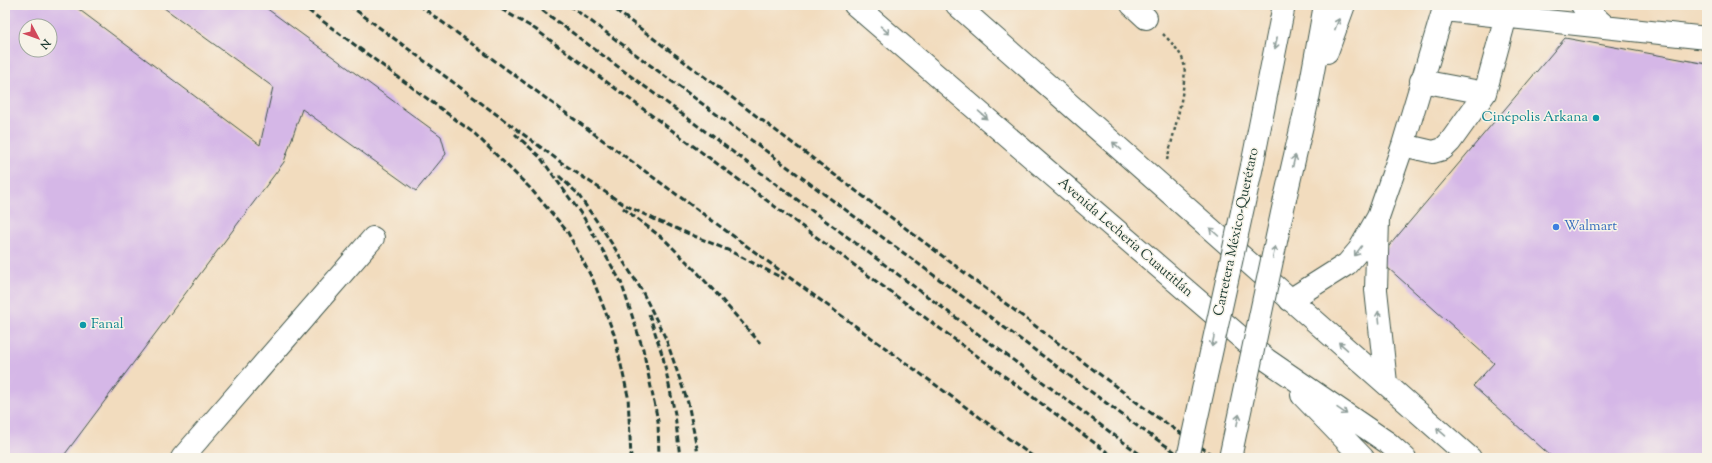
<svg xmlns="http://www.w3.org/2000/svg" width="1712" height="463" viewBox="0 0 1712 463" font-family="'Sorts Mill Goudy',serif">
<rect width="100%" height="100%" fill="#f7f3e8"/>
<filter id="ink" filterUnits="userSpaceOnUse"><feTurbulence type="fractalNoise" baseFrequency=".025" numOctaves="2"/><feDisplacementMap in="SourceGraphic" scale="8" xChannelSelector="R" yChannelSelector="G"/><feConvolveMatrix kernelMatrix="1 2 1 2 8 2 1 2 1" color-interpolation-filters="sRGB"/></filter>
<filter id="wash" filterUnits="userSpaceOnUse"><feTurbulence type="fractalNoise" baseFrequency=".012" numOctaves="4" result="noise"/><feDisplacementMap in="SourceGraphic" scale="16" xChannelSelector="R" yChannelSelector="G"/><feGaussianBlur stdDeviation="0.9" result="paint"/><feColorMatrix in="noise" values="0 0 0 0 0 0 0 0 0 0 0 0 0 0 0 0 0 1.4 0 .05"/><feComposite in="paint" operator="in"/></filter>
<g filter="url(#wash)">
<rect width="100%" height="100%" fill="#f2dcbe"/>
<g id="blocks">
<path fill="#d5b7e7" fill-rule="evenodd" d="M5 5H73L260 145 273 87 160 5H262L441 136 446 154 416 191 302 109 284 162 62 458H5ZM26 26H50V50H26Z
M1565 38 1707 64V458H1553L1473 386 1494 363 1378 259Z"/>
</g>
</g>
<g filter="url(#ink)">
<use href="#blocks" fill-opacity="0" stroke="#3f5549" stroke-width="1"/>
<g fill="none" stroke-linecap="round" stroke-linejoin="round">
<defs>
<path id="minor" d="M1132 5 1146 18
M1582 5 1605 26
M1444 10 1707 38
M1421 81 1485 93
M1403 145 1433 152 1443 149 1450 142 1485 93 1506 16
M1378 220 1376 290 1386 383
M1290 300 1347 264 1359 250 1378 217 1403 145 1445 5
M182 458 373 238"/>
<path id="major" d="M855 5 1267 360 1388 443 1405 458
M957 5 1470 458
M1302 395 1363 458"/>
<path id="highway" d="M1327 52 1344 5
M1252 166 1284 5
M1285 199 1308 99 1325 5"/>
</defs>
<use href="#minor" stroke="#3f5549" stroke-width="24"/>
<use href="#major" stroke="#3f5549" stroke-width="24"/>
<use href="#highway" stroke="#3f5549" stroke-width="24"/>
<path stroke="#3f5549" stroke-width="2.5" stroke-dasharray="3 3" stroke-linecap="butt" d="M1163 34C1171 42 1182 53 1184 64 1188 82 1172 140 1167 160"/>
<use href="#minor" stroke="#fff" stroke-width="22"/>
<use href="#major" stroke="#fff" stroke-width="22"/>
<use href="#highway" stroke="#fff" stroke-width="22"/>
<path stroke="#1f3d34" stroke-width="3" stroke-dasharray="6 3" stroke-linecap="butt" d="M301 5 475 134 530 188 567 231 593 280 614 334 628 396 631 458
M349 5 562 163 623 204 656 220 730 251 784 279
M419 5 1035 458
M494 5 535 29 1115 458
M535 5 1145 458
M569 5 1140 428 1184 458
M609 5 1151 413 1217 458
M515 134 540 157 584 218 621 282 643 349 658 421 659 458
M559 176 577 193 605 233 641 289 666 339 688 403 699 458
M623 208 665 240 698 273 760 343
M649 314 663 357 675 414 680 458"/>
<defs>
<path id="highway-bridge" d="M1188 458 1252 166
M1230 458 1285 199"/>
</defs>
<use href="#highway-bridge" stroke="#3f5549" stroke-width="24" stroke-linecap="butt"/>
<use href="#highway-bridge" stroke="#fff" stroke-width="22"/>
</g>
<defs><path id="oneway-shaft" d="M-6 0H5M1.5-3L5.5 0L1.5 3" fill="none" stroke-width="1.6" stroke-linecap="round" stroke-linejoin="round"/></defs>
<g stroke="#8f9e9a">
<use href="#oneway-shaft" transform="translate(1337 24) rotate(-69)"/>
<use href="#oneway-shaft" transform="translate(885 30) rotate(41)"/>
<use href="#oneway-shaft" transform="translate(1276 43) rotate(101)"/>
<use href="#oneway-shaft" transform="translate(983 115) rotate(41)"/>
<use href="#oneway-shaft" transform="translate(1117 146) rotate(-139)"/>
<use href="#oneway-shaft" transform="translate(1294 161) rotate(-77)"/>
<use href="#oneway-shaft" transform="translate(1214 232) rotate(-138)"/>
<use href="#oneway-shaft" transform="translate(1358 251) rotate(126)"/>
<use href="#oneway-shaft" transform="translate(1274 252) rotate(-78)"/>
<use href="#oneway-shaft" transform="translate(1379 317) rotate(-96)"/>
<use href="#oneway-shaft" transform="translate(1213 341) rotate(102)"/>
<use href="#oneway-shaft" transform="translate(1343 346) rotate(-139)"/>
<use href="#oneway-shaft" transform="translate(1342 411) rotate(34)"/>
<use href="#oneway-shaft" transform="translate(1238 420) rotate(-78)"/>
<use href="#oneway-shaft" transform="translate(1441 432) rotate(-139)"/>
</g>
</g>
<g fill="#0f9aa8" stroke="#f7f3e8" stroke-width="1.5">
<circle cx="1596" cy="118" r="4"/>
<circle cx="83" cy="325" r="4"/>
</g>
<circle fill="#3f7fe0" stroke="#f7f3e8" stroke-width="1.5" cx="1556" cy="227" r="4"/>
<g text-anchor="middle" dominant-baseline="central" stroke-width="3" stroke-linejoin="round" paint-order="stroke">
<g font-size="14" fill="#0d838f" stroke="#f7f3e8" text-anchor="end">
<text x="1588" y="118">Cinépolis Arkana</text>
<text x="91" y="325" text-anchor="start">Fanal</text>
</g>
<g font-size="14" fill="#366cbe" stroke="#f7f3e8" text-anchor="start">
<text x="1564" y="227">Walmart</text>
</g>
<g font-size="14" fill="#1f3d34" stroke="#f7f3e8">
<text transform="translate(1237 232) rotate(-78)">Carretera México-Querétaro</text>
<text transform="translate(1125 238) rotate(41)">Avenida Lecheria Cuautitlán</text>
</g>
</g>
<rect width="1712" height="463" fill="none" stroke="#f7f3e8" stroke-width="20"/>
<g transform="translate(38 38) rotate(131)"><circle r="19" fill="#f7f3e8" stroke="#a1aaa0"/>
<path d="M0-3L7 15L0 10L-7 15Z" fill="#d1495b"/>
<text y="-6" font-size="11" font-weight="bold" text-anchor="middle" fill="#1f3d34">N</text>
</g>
</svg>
